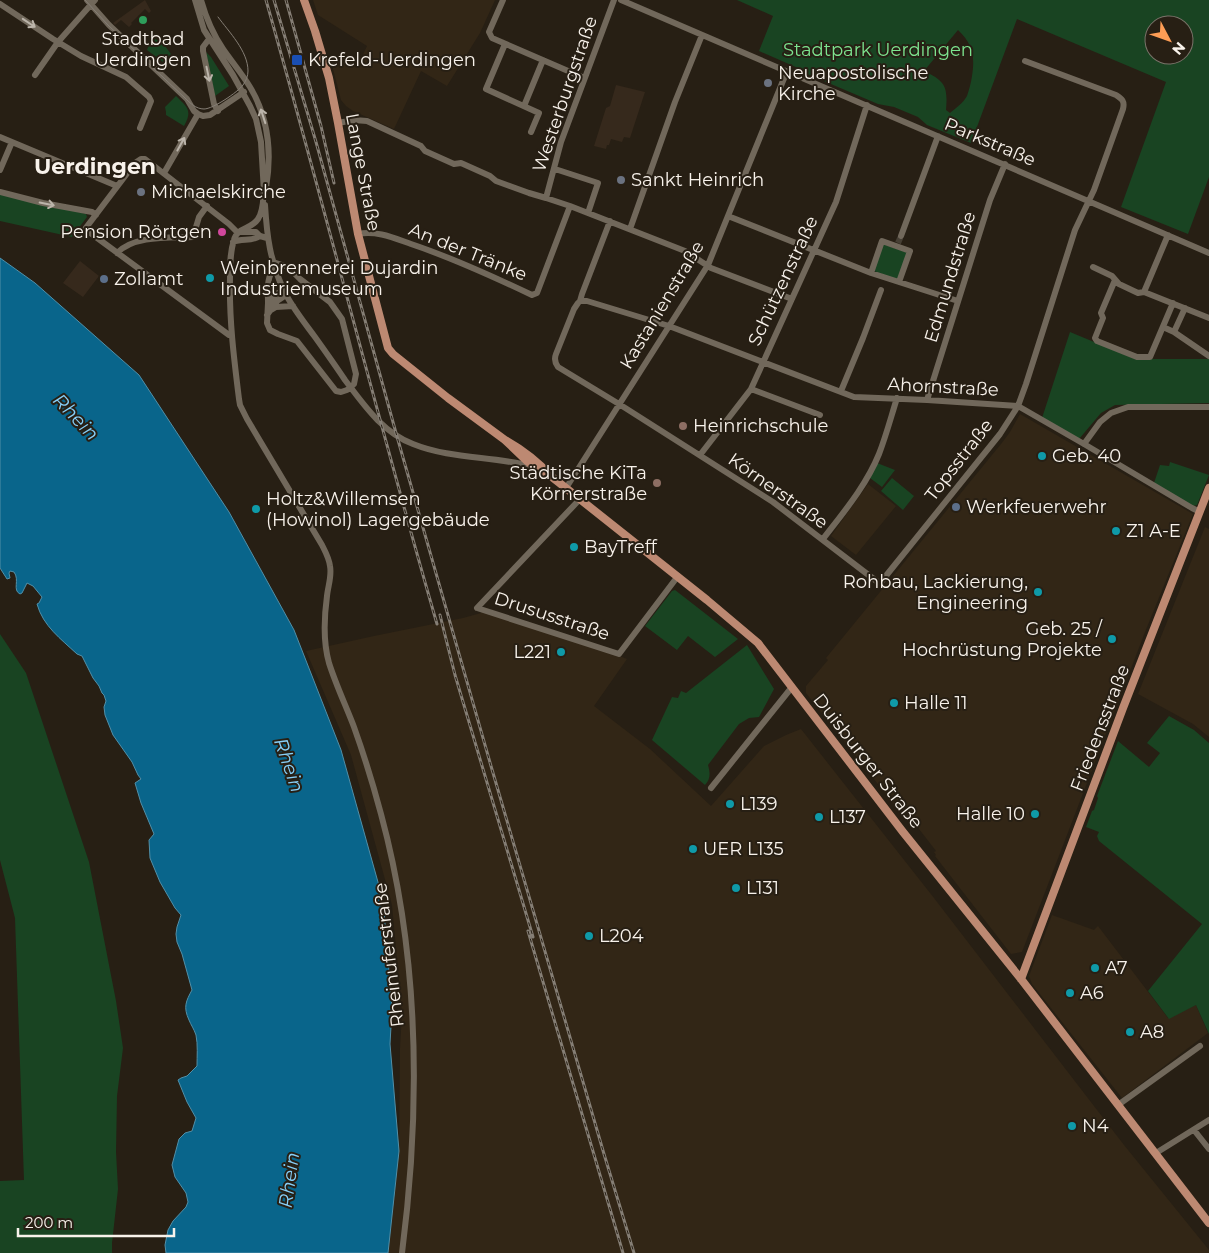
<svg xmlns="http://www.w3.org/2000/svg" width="1209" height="1253" viewBox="0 0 1209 1253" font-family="Montserrat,sans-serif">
<rect width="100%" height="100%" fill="#271f14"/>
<path fill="#322616" d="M313 0H495L480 33 447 86 421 71 394 129 353 111 346 106 341 100 331 61 335 60 346 65 347 63 357 67 367 46 318 15Z
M1020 414 1193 514 1145 632 1022 952 1011 954 935 856 936 855 934 852 936 851 909 816 910 815 901 803 896 807 806 693V686L828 660 826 658 1001 444 1010 432Z
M868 484 896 506 856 555 831 536Z
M1205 527 1209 529V737L1193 724 1138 694Z
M482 610 607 651 627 659 594 706 650 749 711 806 764 746 786 735 801 729 934 898 1124 1145 1209 1250V1253H388L399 1151 400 1048 402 1013 392 905 351 755 306 651 374 636 463 618 481 613Z
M1052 915 1094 930 1098 926 1168 1018 1196 1005 1208 1033 1122 1098 1032 984 1029 976Z"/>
<path fill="#36291c" d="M145 0 151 11 149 13 145 9 131 23 132 24 129 27 121 20 115 25 113 23Z
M616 85 645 92 630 138 624 137 622 142 611 139 609 145H607L606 149 594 146 606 108 610 106Z
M80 261 99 276 83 297 63 283Z"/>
<path fill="#194422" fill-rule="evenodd" d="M737 0H1209V177L1188 234 1121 207 1166 82 1017 19 971 143 927 125 918 117 894 107 878 104 798 70V68L759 51 773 16ZM1154 25H1184V55H1154ZM958 30C973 44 975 57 972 76 971 83 969 90 967 96 963 103 956 108 950 113L946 110C948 86 945 81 924 71Z
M155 39 162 42 171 54 163 62 147 50 149 45Z
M206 52 211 57 229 86 215 96Z
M176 96C187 107 193 110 184 126L166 115V112L165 107Z
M0 193 86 214 87 217 72 237 0 221Z
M883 244 908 253 898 280 874 271Z
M1070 332 1135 359H1209V403L1115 405 1101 413 1079 439 1042 418Z
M1170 462 1209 475 1197 505 1193 506 1154 483 1160 465 1169 466Z
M877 463 895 470 882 487 870 478Z
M892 478 914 496 903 510 881 491Z
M675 590 738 639 715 657 688 636 677 650 645 626 672 591Z
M0 634 26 673 89 862 116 1001 123 1048 117 1096 116 1152 118 1189 112 1243V1253H0V1181L24 1180 15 918 0 860Z
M747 645 774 689 759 717 749 718 739 724 708 765C710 772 711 779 705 785L652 740 672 697 678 698 681 691 686 693Z
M1169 716 1194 730 1209 743V1034L1196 1005 1169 1019 1148 991 1202 924 1099 841 1097 836 1099 832 1086 827 1092 811 1094 810 1098 798 1097 796 1118 741 1149 767 1160 753 1147 743Z"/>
<path fill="#09658b" stroke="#518fa8" d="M0 258 35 283 139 375 229 512 294 630 341 750 383 900 392 1008 390 1044 399 1151 388 1253H166L165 1245 168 1230 173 1221 186 1207 188 1202 186 1193 175 1177 172 1165 179 1139 185 1133 192 1131 196 1118 187 1102 178 1080 181 1078 187 1076 197 1066C197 1056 198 1045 196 1035 194 1029 191 1025 189 1020 183 1007 186 1001 192 990L182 954 177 942 176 934 177 927 181 915 175 908 160 882 150 858 149 840 154 834 141 803 135 783 141 779 138 775 132 762 113 735 105 715 104 707 106 701 104 695 102 693 99 686 93 678 82 656 77 654C61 639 43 626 37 604L39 603 42 597 33 586 27 583 22 593 20 594C12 590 20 580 14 572L10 571 9 573 10 578 7 579 0 568Z"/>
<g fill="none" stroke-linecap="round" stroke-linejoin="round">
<path stroke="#463f34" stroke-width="6" stroke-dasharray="6 3" stroke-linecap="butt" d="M898 243 901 236"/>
<path stroke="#71685b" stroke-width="6" d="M87 0 109 25 187 99 194 111 198 114
M195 0 204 30 233 75 250 106 256 119 261 142 264 192
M201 0C206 18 213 34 223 49 232 62 242 74 250 87 268 117 272 153 266 188
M503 0 489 32 492 38 582 77
M621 0 1209 253
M0 4 53 39 81 56 126 77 149 97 151 101 140 128
M209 39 203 47V51L214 104 218 111
M505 44 486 89 539 113 531 132
M35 75 58 42 95 0
M524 106 543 60
M198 114 203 116 210 115 244 92
M338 123 354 120 367 121 421 146 425 151 454 164 461 163 490 176 496 181 529 193 546 198 570 206 685 251 711 268 792 299
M0 137 117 186
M555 169 598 183 588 213
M0 170 12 142
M164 173 198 114
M264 189C263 198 264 210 258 219 251 230 237 227 234 240 230 252 230 265 230 278 229 319 234 359 239 399L240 405 247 419 322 545C325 551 329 558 330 566 332 576 328 586 327 596 324 618 323 642 329 663 336 685 346 706 354 727 364 755 373 784 381 814 420 958 421 1106 402 1253
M0 192 43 203 92 212 96 215
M546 198 561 142 614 0
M265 205C267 237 270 260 283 289 291 306 304 322 315 337 325 351 335 365 345 380 364 405 382 432 413 444 450 459 492 456 531 466
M728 216 871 273 958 301
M610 221 582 294 580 301 578 303 574 309 556 354C554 359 555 363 558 367L619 404 773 502 879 583 881 582 1000 434 1018 406 1026 384 1075 230 1094 190 1123 109C1125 101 1122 99 1116 95L1025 61
M630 229 675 102 702 35
M358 234C376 230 394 238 411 244 453 258 492 276 532 295L537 293 570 206
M1168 235 1144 292 1209 318
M901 236 938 136
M233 242C243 238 251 242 260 236
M117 253C134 235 170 238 193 237L199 217 207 206
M273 262 288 267 300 279 330 302 342 319 356 374 354 384 347 390 341 392 336 391 297 341 278 334 270 330 267 323 268 303 275 295 283 290
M1093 267 1112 276 1119 284 1138 293 1144 292
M871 273 882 241 910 251 899 282
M1115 280 1101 313 1103 318 1095 338 1097 341 1137 357H1150L1173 303
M580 301H587L669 326 854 397 927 400 1018 406 1084 444 1192 508 1200 512
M268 303C268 291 266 276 275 268
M271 310 276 307 293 306
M267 315 277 301 286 295
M1163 327 1174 332 1209 356
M1174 332 1185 308
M231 335H229L85 229 135 163 141 159H145L229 224 237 232H256L260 236 267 238
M751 389 820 415
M841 391 863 338 881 290
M927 400 990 200 1005 164
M1084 444 1100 422 1111 413 1128 407H1209
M700 455 751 389 836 202 867 105
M566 488 708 265 787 71
M580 499 477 608 619 654 678 576
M823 539C843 513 866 486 879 454 886 436 891 417 897 398
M711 788 792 687
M1118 1105 1200 1046
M1194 1130 1209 1149
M1156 1153 1209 1120"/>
<path stroke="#bd8972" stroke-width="8" d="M304 0 315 31 329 78 338 123 358 234 388 348 393 354 448 398 505 440 527 461 542 472
M505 440C523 450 538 462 552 477L707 600 758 643 903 832 1021 979 1209 1223
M1021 979 1123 708 1209 488"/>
<path stroke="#857e75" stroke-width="1" d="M85 0 108 25 185 98C190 103 196 109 204 109 213 109 238 92 243 85 246 81 248 76 248 71 248 51 229 32 218 17"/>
<defs>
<path id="rail" d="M266 0C325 208 377 417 437 624
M274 0 316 142 396 433 491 766 604 1154 634 1253
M286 0 321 126 334 183
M440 615 455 675 533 937
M528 931 623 1253"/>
</defs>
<use href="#rail" stroke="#857e75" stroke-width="3"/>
<use href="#rail" stroke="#271f14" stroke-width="1" stroke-dasharray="4" stroke-linecap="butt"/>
</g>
<defs><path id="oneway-shaft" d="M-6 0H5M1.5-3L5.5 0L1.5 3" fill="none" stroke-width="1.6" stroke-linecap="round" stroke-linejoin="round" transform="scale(1.25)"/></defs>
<g stroke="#bbb4aa">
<use href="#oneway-shaft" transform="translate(29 23) rotate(34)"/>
<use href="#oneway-shaft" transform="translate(208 74) rotate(78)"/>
<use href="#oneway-shaft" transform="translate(263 116) rotate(-108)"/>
<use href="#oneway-shaft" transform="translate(181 144) rotate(-61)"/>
<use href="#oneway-shaft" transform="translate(47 204) rotate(11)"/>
</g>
<circle fill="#2e9e5b" stroke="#271f14" stroke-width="2" cx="143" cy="20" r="5"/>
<rect fill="#1a4fb4" stroke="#271f14" stroke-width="2" x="291" y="54" width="12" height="12" rx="2.5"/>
<g fill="#6b7280" stroke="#271f14" stroke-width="2">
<circle cx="768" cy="83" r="5"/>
<circle cx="621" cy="180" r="5"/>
<circle cx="141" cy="192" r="5"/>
</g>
<circle fill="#d1479c" stroke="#271f14" stroke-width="2" cx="222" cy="232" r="5"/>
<g fill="#0f9aa8" stroke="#271f14" stroke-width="2">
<circle cx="210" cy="278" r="5"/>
<circle cx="1042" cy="456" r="5"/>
<circle cx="256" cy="509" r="5"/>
<circle cx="1116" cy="531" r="5"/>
<circle cx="574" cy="547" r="5"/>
<circle cx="1038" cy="592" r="5"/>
<circle cx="1112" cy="639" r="5"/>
<circle cx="561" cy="652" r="5"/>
<circle cx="894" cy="703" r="5"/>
<circle cx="730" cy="804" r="5"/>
<circle cx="1035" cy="814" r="5"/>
<circle cx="819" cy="817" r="5"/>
<circle cx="693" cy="849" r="5"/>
<circle cx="736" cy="888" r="5"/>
<circle cx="589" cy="936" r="5"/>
<circle cx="1095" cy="968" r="5"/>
<circle cx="1070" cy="993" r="5"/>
<circle cx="1130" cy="1032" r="5"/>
<circle cx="1072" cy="1126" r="5"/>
</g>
<g fill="#5c6f8a" stroke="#271f14" stroke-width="2">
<circle cx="104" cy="279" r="5"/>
<circle cx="956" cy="507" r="5"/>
</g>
<g fill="#8d6e63" stroke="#271f14" stroke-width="2">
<circle cx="683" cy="426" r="5"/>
<circle cx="657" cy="483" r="5"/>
</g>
<g text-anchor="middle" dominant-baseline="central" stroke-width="4" stroke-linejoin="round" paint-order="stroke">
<g font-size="18" fill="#f8f2eb" stroke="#271f14" text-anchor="start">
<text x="143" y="39" text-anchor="middle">Stadtbad<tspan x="143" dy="21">Uerdingen</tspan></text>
<text x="308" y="60">Krefeld-Uerdingen</text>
<text x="778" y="73">Neuapostolische<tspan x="778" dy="21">Kirche</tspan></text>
<text x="631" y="180">Sankt Heinrich</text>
<text x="151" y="192">Michaelskirche</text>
<text x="212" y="232" text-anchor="end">Pension Rörtgen</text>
<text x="220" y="268">Weinbrennerei Dujardin<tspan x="220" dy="21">Industriemuseum</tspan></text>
<text x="114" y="279">Zollamt</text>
<text x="693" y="426">Heinrichschule</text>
<text x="1052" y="456">Geb. 40</text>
<text x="647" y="473" text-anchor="end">Städtische KiTa<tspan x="647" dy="21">Körnerstraße</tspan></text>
<text x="266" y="499">Holtz&amp;Willemsen<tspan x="266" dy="21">(Howinol) Lagergebäude</tspan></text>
<text x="966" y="507">Werkfeuerwehr</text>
<text x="1126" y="531">Z1 A-E</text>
<text x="584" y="547">BayTreff</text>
<text x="1028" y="582" text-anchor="end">Rohbau, Lackierung,<tspan x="1028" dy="21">Engineering</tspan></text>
<text x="1102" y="629" text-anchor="end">Geb. 25 /<tspan x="1102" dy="21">Hochrüstung Projekte</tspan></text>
<text x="551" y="652" text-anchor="end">L221</text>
<text x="904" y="703">Halle 11</text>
<text x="740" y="804">L139</text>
<text x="1025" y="814" text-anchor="end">Halle 10</text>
<text x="829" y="817">L137</text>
<text x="703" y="849">UER L135</text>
<text x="746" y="888">L131</text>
<text x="599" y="936">L204</text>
<text x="1105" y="968">A7</text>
<text x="1080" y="993">A6</text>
<text x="1140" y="1032">A8</text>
<text x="1082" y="1126">N4</text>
</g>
<g font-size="18" fill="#7de48f" stroke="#271f14">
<text x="878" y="50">Stadtpark Uerdingen</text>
</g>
<g font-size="18" fill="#f8f2eb" stroke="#271f14">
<text transform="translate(565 94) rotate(-71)">Westerburgstraße</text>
<text transform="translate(990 142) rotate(23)">Parkstraße</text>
<text transform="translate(363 172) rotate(79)">Lange Straße</text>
<text transform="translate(468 252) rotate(22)">An der Tränke</text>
<text transform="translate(950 277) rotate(-73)">Edmundstraße</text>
<text transform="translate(783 281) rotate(-65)">Schützenstraße</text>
<text transform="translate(662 305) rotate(-59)">Kastanienstraße</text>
<text transform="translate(943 387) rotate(3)">Ahornstraße</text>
<text transform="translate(959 460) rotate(-52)">Topsstraße</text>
<text transform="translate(778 491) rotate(35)">Körnerstraße</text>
<text transform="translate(552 616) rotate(18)">Drususstraße</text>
<text transform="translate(1100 728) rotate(-69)">Friedensstraße</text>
<text transform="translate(868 761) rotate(52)">Duisburger Straße</text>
<text transform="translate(389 955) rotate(-97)">Rheinuferstraße</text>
</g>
<g font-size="19" font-style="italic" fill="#87cff7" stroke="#271f14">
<text transform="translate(76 417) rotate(46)">Rhein</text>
<text transform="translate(289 765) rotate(71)">Rhein</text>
<text transform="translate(289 1180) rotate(-82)">Rhein</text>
</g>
<g font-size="22" font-weight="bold" fill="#f8f2eb" stroke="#271f14">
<text x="95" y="166">Uerdingen</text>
</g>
</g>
<g transform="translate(1169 40) rotate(131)"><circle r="24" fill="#271f14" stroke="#7b736a"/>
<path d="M0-4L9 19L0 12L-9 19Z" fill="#fd9d55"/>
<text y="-8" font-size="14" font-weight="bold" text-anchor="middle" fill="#f8f2eb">N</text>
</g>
<path d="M18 1228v8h156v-8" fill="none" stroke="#f8f2eb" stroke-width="2.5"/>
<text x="25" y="1228" font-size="15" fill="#f8f2eb" stroke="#271f14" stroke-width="4" paint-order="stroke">200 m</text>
</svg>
